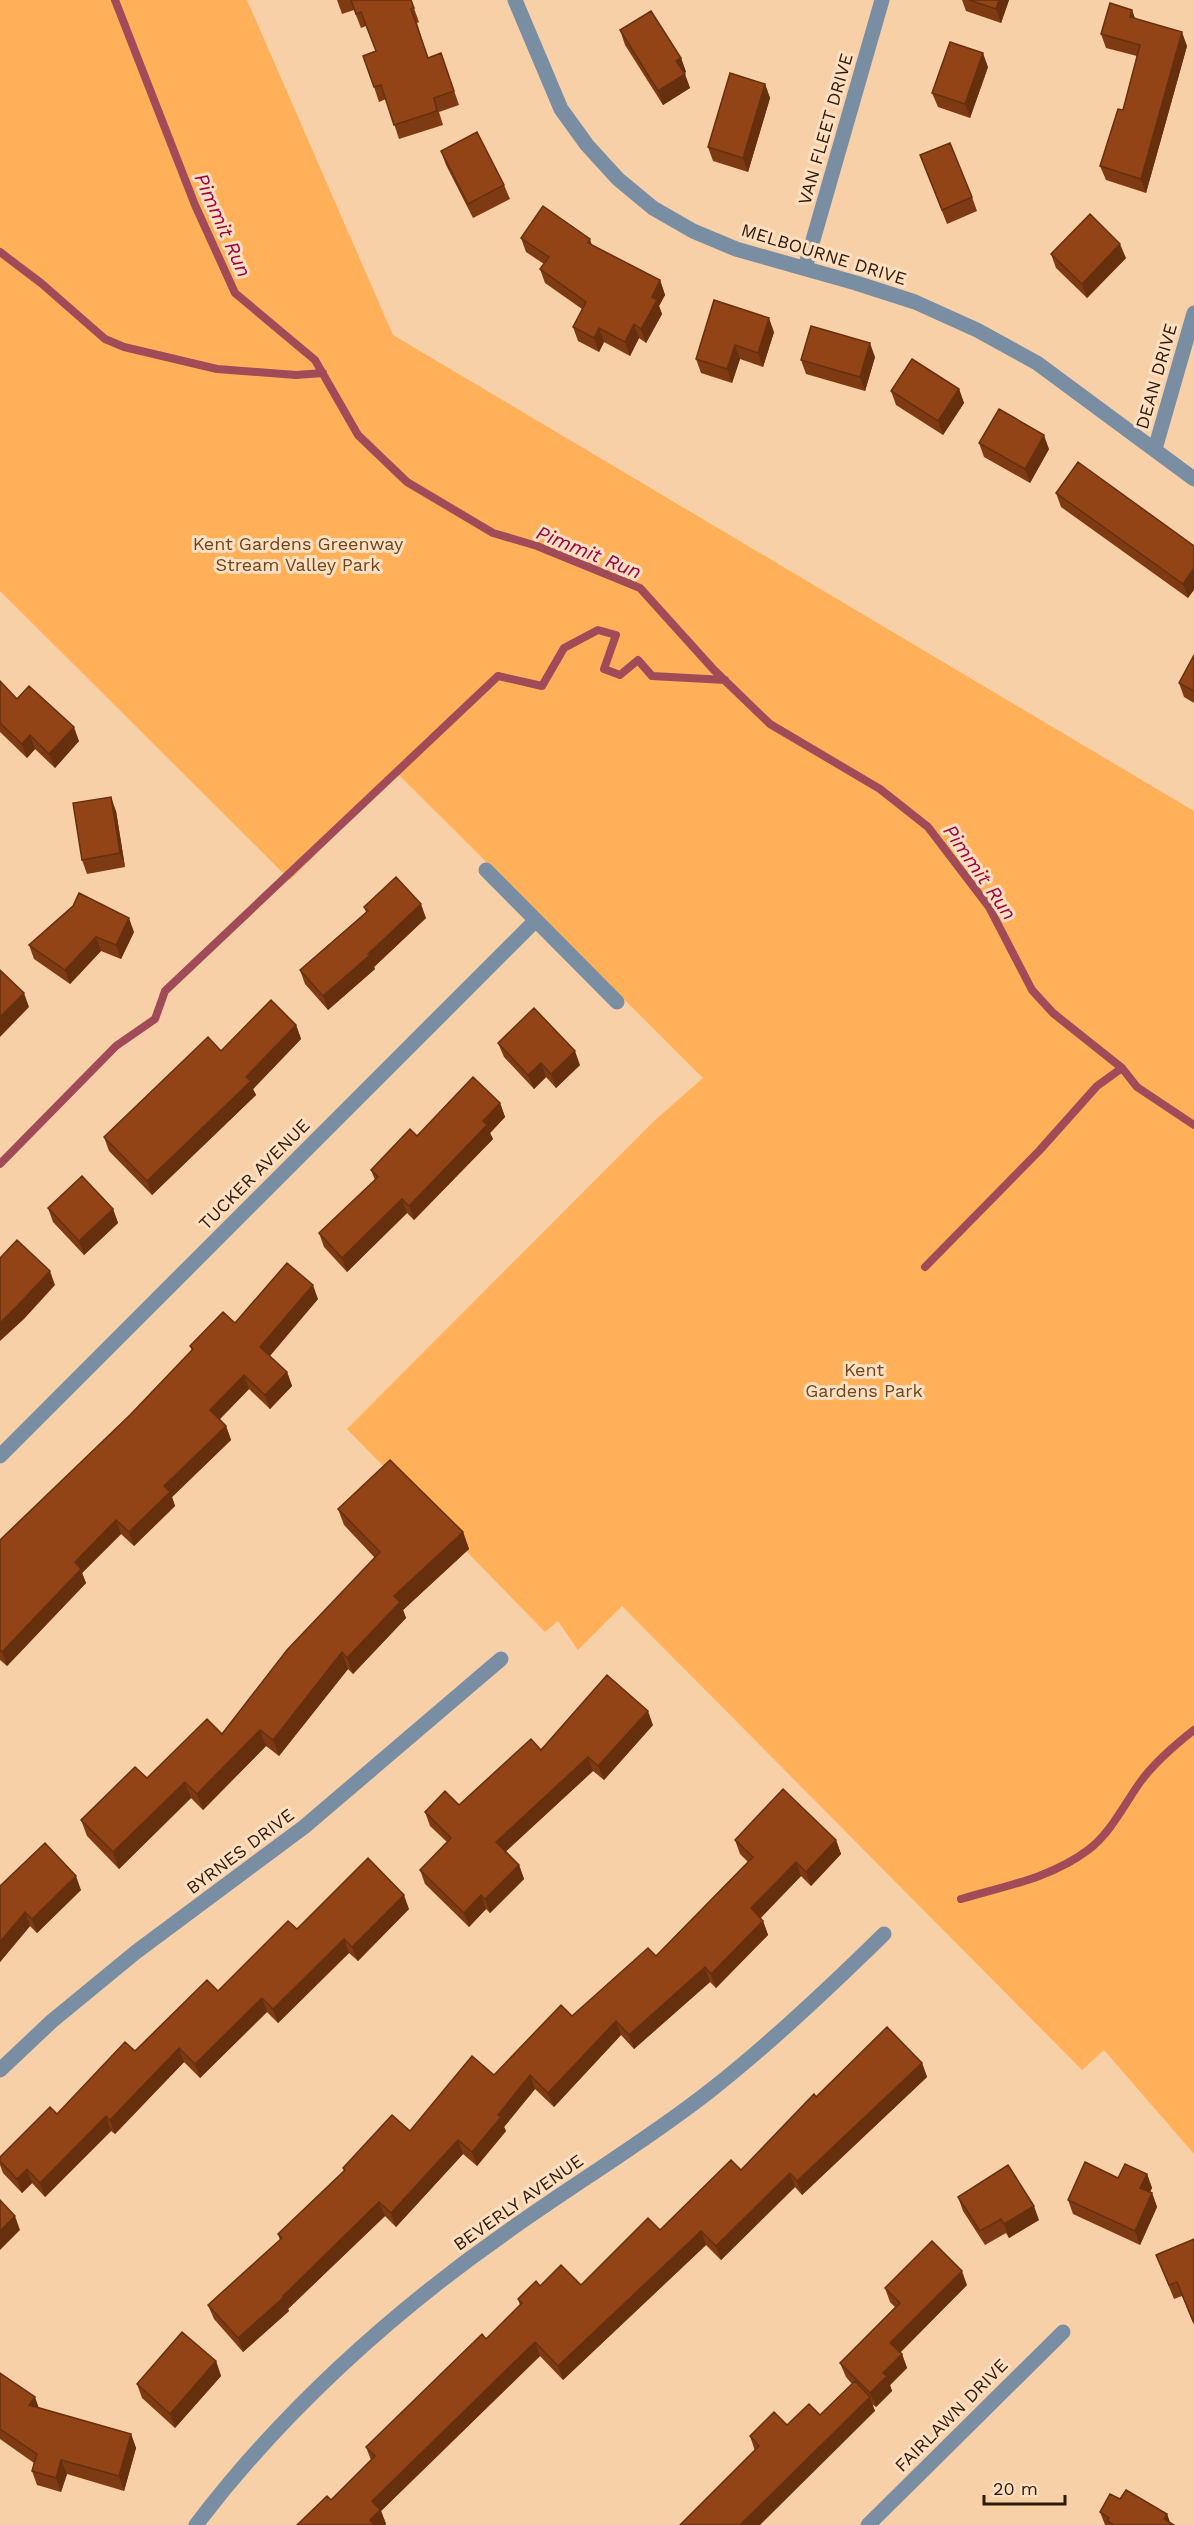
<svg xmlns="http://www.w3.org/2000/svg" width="1194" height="2525" viewBox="0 0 1194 2525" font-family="'Work Sans',sans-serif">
<rect width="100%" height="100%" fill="#f8d0a8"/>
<path fill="#ffb059" d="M0 0H247L393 335 1194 811V2154L1104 2050 1082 2070 622 1606 578 1650 558 1621 545 1632 347 1429 654 1121 703 1078 395 771 351 819 290 880 0 591Z"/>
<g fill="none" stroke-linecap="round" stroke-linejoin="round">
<path stroke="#a14b59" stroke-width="8" d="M115 0 195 205 235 293 315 360 358 435 407 482 493 533 537 546 640 588 714 670 770 724 880 789 928 827 989 907 1032 990 1053 1013 1122 1068 1137 1087 1194 1125
M0 252 41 283 105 339 124 347 217 369 296 375 323 373
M0 1164 116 1046 155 1019 165 991 498 676 542 686 564 648 598 630 616 635 604 669 620 675 638 660 652 676 725 680
M925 1267 1039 1151 1097 1086 1122 1068
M961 1899C1005 1886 1051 1878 1088 1850 1111 1833 1125 1803 1141 1781 1156 1761 1175 1745 1194 1730"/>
<path stroke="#798ea3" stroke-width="15" d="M515 0 561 109 587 145 618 179 653 208 693 231 736 249 856 283 915 302 977 330 1037 363 1194 479
M805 268 882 0
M1155 449 1194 313
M486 870 617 1002
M0 1456 536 920
M0 2070 52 2021 136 1952 304 1827 501 1659
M196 2525C281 2413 390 2314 504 2234 572 2185 645 2142 711 2090 772 2042 828 1989 884 1934
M868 2525 1063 2332"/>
</g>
<path fill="#7e3a13" d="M337 0H411L419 22 417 23 428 58 441 53 459 105 439 112 443 125 399 139 386 99 379 102 374 87 376 51 366 26 361 28 354 10 342 14Z
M962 0H1009L1001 23 966 11Z
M1132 10 1135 19 1187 46 1146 193 1106 180 1100 166 1123 110 1137 56 1106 48 1101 34Z
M620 30 681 58 686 72 684 73 690 88 663 105 625 45Z
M988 67 970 118 938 107 932 93Z
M765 84 770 98 748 172 713 161 708 147Z
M441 151 504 185 510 199 473 218 446 165Z
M920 155 972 197 977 211 947 224Z
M521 238 590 239 592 245 660 280 665 295 659 306 662 314 646 343 639 338 630 356 604 342 599 352 578 341 573 327 582 309 545 283 540 269 544 264 526 252Z
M1051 254 1126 258 1087 298 1056 268Z
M774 332 763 367 740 359 732 383 701 373 696 359Z
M875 357 865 391 806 374 801 360Z
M959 389 964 403 943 435 896 405 891 391Z
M979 443 1049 449 1030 483 984 457Z
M1056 493 1194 546 1188 598 1061 507Z
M1194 655V703L1184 697 1179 683Z
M0 681 17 699 79 741 55 768 35 749 27 758 0 732Z
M116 811 125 867 87 874 82 860Z
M364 907 426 918 374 967 375 969 328 1010 305 984 300 970 366 912Z
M134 932 121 959 101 951 70 984 34 959 29 945Z
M296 1025 301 1039 253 1089 256 1095 152 1195 109 1151 104 1137 221 1051Z
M498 1043 580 1065 556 1088 546 1077 534 1089 504 1057Z
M500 1103 505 1117 490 1133 493 1139 414 1220 407 1213 347 1272 324 1247 319 1233 375 1180 371 1170 417 1136Z
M48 1208 113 1209 118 1223 84 1255 53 1222Z
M318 1299 270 1356 287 1372 292 1386 270 1409 249 1389 220 1419 226 1426 231 1440 172 1497 175 1506 134 1546 121 1534 82 1573 86 1583 7 1666 0 1660V1540L130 1415 192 1351 190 1346 235 1323Z
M338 1509 463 1532 469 1549 403 1610 406 1618 353 1674 348 1669 279 1756 266 1746 203 1810 191 1798 119 1869 87 1836 81 1820 147 1778 222 1734 375 1558 344 1525Z
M653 1725 604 1780 593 1771 506 1851 519 1865 524 1879 490 1913 486 1909 469 1927 425 1884 420 1870 447 1842 430 1826 425 1812 459 1805 541 1750Z
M735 1840H836L841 1854 811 1886 801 1876 760 1918 763 1921 768 1935 716 1988 710 1982 634 2049 621 2035 554 2107 535 2089 504 2127 506 2131 477 2166 463 2154 396 2227 385 2216 288 2309 289 2311 243 2352 214 2319 208 2305 280 2240 278 2234 344 2171 343 2168 410 2131 494 2075 572 2016 656 1956 748 1862 740 1854Z
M0 1886 81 1890 37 1933 30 1926 0 1962Z
M409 1909 358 1961 349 1953 278 2023 267 2012 200 2078 184 2062 115 2134 111 2131 45 2197 32 2183 22 2193 3 2173 0 2165V2157L57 2114 135 2051 218 1991 297 1929Z
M922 2063 927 2077 802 2195 795 2187 721 2260 706 2245 563 2380 540 2356 381 2511 386 2524 385 2525H297L331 2500 371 2460 366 2447 486 2339 520 2305 518 2299 540 2286 581 2285 660 2230 741 2170 816 2097Z
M1147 2174 1152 2188 1150 2192 1152 2193 1157 2207 1140 2245 1073 2214 1068 2200 1118 2178Z
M958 2197 1039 2220 1009 2238 1006 2233 985 2245 963 2211Z
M1194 2239V2325L1182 2296 1174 2299 1156 2255Z
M967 2285 900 2352 902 2354 907 2368 890 2385 892 2391 876 2407 872 2404 875 2411 755 2451 750 2436 820 2415 852 2384 846 2377 840 2363 895 2307 890 2302 885 2288Z
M216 2361 221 2376 175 2428 142 2398 137 2384Z
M0 2373 39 2408 131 2434 136 2448 124 2491 67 2474 61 2492 37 2485 32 2471 34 2463 0 2439Z
M1120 2499 1167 2514 1170 2523 1174 2525H1105L1100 2512Z"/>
<path fill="#66300f" d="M999 0H1009L1001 23 996 9Z
M1132 10 1137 24 1130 17Z
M1182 32 1187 46 1146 193 1141 179Z
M983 53 988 67 970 118 965 104Z
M681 58 686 72 681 75 676 61Z
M685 74 690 88 663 105 658 91Z
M765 84 770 98 748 172 743 158Z
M1120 244 1126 258 1087 298 1082 284Z
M660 280 665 295 659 306 662 314 646 343 641 329 652 297Z
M769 318 774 332 763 367 758 353Z
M634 324 639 338 630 356 625 342Z
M599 328 604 342 599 352 594 338Z
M870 343 875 357 865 391 860 377Z
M735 345 740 359 732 383 727 369Z
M959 389 964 403 943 435 938 421Z
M1044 435 1049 449 1030 483 1025 469Z
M1194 568V590L1188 598 1183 584Z
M74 727 79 741 55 768 49 754Z
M30 735 35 749 27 758 22 744Z
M111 797 116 811 125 867 120 853Z
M421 904 426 918 374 967 375 969 328 1010 323 996Z
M129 918 134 932 121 959 116 945Z
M96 937 101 951 70 984 65 970Z
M24 993 29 1007 0 1037V1017Z
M296 1025 301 1039 253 1089 256 1095 152 1195 147 1181Z
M575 1051 580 1065 556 1088 551 1074Z
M541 1063 546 1077 534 1089 528 1075Z
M500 1103 505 1117 490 1133 493 1139 414 1220 409 1206 483 1121Z
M402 1199 407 1213 347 1272 342 1258Z
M113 1209 118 1223 84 1255 79 1241Z
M50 1271 55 1285 24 1319 0 1341V1323Z
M313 1285 318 1299 265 1361 260 1347Z
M287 1372 292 1386 270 1409 265 1395Z
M244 1375 249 1389 215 1424 210 1410Z
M226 1426 231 1440 172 1497 175 1506 134 1546 129 1532 164 1486Z
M116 1520 121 1534 82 1573 86 1583 7 1666 2 1652 75 1562Z
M463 1532 469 1549 403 1610 406 1618 353 1674 347 1658 394 1596Z
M342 1652 348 1669 279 1756 273 1740Z
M648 1711 653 1725 604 1780 598 1766Z
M260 1730 266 1746 203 1810 197 1794Z
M588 1757 593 1771 501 1856 496 1842Z
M185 1782 191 1798 119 1869 113 1852Z
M836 1840 841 1854 811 1886 806 1872Z
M796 1862 801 1876 756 1923 751 1908Z
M519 1865 524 1879 490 1913 485 1899Z
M76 1876 81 1890 37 1933 32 1919Z
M404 1895 409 1909 358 1961 352 1947Z
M481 1895 486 1909 469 1927 464 1913Z
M25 1912 30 1926 0 1962V1942Z
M763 1921 768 1935 716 1988 711 1974Z
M344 1939 349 1953 278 2023 273 2009Z
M705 1967 710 1982 634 2049 629 2035Z
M262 1998 267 2012 200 2078 195 2064Z
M616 2021 621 2035 554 2107 548 2093Z
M179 2048 184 2062 115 2134 110 2120Z
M922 2063 927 2077 802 2195 797 2181Z
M530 2075 535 2089 504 2127 506 2131 477 2166 472 2152 498 2115Z
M106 2116 111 2131 45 2197 40 2183Z
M458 2140 463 2154 396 2227 391 2213Z
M27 2169 32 2183 22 2193 17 2179Z
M790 2173 795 2187 721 2260 716 2246Z
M1147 2174 1152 2188 1145 2202 1140 2188Z
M1152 2193 1157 2207 1140 2245 1135 2231Z
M379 2202 385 2216 288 2309 289 2311 243 2352 238 2338Z
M1034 2206 1039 2220 1009 2238 1004 2224Z
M15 2216 20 2230 0 2250V2231Z
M701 2231 706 2245 563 2380 558 2366Z
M962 2271 967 2285 896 2357 890 2343Z
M535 2342 540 2356 381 2511 386 2524 385 2525H371L370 2520 372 2501Z
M902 2354 907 2368 890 2385 892 2391 876 2407 870 2393 883 2373Z
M216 2361 221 2376 175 2428 170 2414Z
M35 2397 40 2411 29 2405Z
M870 2397 875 2411 760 2525H740Z
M131 2434 136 2448 124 2491 119 2476Z
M61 2460 67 2474 61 2492 56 2478Z
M1167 2514 1171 2525 1164 2519Z"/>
<path fill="#924416" stroke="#66300f" stroke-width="1.5" d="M351 0H411L414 8 411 9 428 58 441 53 454 91 434 98 437 111 394 125 381 85 374 87 363 56 376 51 361 12 356 14Z
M969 0H999L996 9Z
M1110 3 1132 10 1130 17 1182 32 1141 179 1100 166 1118 109 1123 110 1140 45 1101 34Z
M651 11 681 58 676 61 685 74 658 91 620 30Z
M950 42 983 53 965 104 932 93Z
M730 73 765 84 743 158 708 147Z
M477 132 504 185 468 204 441 151Z
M950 143 972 197 942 210 920 155Z
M543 206 590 239 588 243 660 280 652 297 657 300 641 329 634 324 625 342 599 328 594 338 573 327 586 302 540 269 549 257 521 238Z
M1090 214 1120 244 1082 284 1051 254Z
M714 300 769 318 758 353 735 345 727 369 696 359Z
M811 326 870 343 860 377 801 360Z
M912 359 959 389 938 421 891 391Z
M999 409 1044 435 1025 469 979 443Z
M1078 462 1194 546V568L1183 584 1056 493Z
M1194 655V691L1179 683Z
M0 681 17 699 29 686 74 727 49 754 30 735 22 744 0 723Z
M111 797 120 853 82 860 73 803Z
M396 877 421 904 368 954 370 955 323 996 300 970 368 911 364 907Z
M79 893 129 918 116 945 96 937 65 970 29 945 73 906Z
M0 970 24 993 0 1017Z
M271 1000 296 1025 246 1077 251 1081 147 1181 104 1137 208 1037 221 1051Z
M534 1008 575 1051 551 1074 541 1063 528 1075 498 1043Z
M473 1077 500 1103 483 1121 487 1125 409 1206 402 1199 342 1258 319 1233 378 1177 371 1170 410 1129 417 1136Z
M82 1176 113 1209 79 1241 48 1208Z
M17 1240 50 1271 18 1305 0 1323V1258Z
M287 1263 313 1285 260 1347 287 1372 265 1395 244 1375 210 1410 226 1426 164 1486 170 1492 129 1532 116 1520 75 1562 81 1569 2 1652 0 1650V1540L130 1415 193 1349 190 1346 223 1312 235 1323Z
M390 1460 463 1532 394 1596 400 1602 347 1658 342 1652 273 1740 260 1730 197 1794 185 1782 113 1852 81 1820 135 1767 147 1778 207 1719 222 1734 287 1650 380 1552 338 1509Z
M607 1675 648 1711 598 1766 588 1757 496 1842 519 1865 485 1899 481 1895 464 1913 420 1870 451 1838 425 1812 445 1791 459 1805 531 1739 541 1750Z
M783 1789 836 1840 806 1872 796 1862 751 1908 763 1921 711 1974 705 1967 629 2035 616 2021 548 2093 530 2075 498 2115 501 2117 472 2152 458 2140 391 2213 379 2202 283 2296 284 2297 238 2338 208 2305 282 2238 278 2234 345 2170 343 2168 392 2115 410 2131 472 2056 494 2075 561 2005 572 2016 648 1948 656 1956 753 1857 735 1840Z
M45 1843 76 1876 32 1919 25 1912 0 1942V1886Z
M368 1858 404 1895 352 1947 344 1939 273 2009 262 1998 195 2064 179 2048 110 2120 106 2116 40 2183 27 2169 17 2179 0 2161V2157L50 2107 57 2114 125 2042 135 2051 207 1980 218 1991 288 1921 297 1929Z
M887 2027 922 2063 797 2181 790 2173 716 2246 701 2231 558 2366 535 2342 372 2501 380 2510 370 2520 374 2525H297L327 2496 331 2500 375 2456 366 2447 482 2334 486 2339 522 2303 518 2299 536 2281 540 2286 561 2265 581 2285 648 2218 660 2230 731 2160 741 2170 814 2094 816 2097Z
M1085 2162 1118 2178 1125 2164 1147 2174 1140 2188 1152 2193 1135 2231 1068 2200Z
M1008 2165 1034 2206 1004 2224 1001 2219 980 2231 958 2197Z
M0 2200 15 2216 0 2231Z
M1194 2239V2320L1193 2321 1177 2282 1169 2285 1156 2255Z
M932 2241 962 2271 890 2343 902 2354 883 2373 887 2376 870 2393 840 2363 900 2303 885 2288Z
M182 2332 216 2361 170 2414 137 2384Z
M0 2373 35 2397 29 2405 131 2434 119 2476 61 2460 56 2478 32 2471 37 2454 0 2429Z
M855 2381 870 2397 740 2525H680L759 2446 750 2436 774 2412 787 2425 809 2404 820 2415Z
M1126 2490 1167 2514 1164 2519 1174 2525H1114L1107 2521 1109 2518 1100 2512 1110 2494 1120 2499Z"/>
<g text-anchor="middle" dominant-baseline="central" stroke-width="6" stroke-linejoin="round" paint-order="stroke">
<g font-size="18" fill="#2d1b06" stroke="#fedfc1">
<text transform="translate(825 129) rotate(-74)">VAN FLEET DRIVE</text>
<text transform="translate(824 254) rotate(17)">MELBOURNE DRIVE</text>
<text transform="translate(1156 376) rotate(-74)">DEAN DRIVE</text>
<text transform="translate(254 1174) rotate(-45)">TUCKER AVENUE</text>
<text transform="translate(240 1851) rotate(-37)">BYRNES DRIVE</text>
<text transform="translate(518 2202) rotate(-35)">BEVERLY AVENUE</text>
<text transform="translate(951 2415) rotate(-45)">FAIRLAWN DRIVE</text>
</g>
<g font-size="18" fill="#694720" stroke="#fedfc1">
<text x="298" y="543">Kent Gardens Greenway<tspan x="298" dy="21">Stream Valley Park</tspan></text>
<text x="864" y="1369">Kent<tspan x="864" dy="21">Gardens Park</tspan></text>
</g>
<g font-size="20" font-style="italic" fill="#9e0245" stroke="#fedfc1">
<text transform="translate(223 225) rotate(66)">Pimmit Run</text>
<text transform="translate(589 552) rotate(22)">Pimmit Run</text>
<text transform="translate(980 872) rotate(55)">Pimmit Run</text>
</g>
</g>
<path d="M984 2495v9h81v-9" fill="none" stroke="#2d1b06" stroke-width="3"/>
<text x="993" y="2495" font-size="18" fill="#2d1b06" stroke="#fedfc1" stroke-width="4.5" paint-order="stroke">20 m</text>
</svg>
